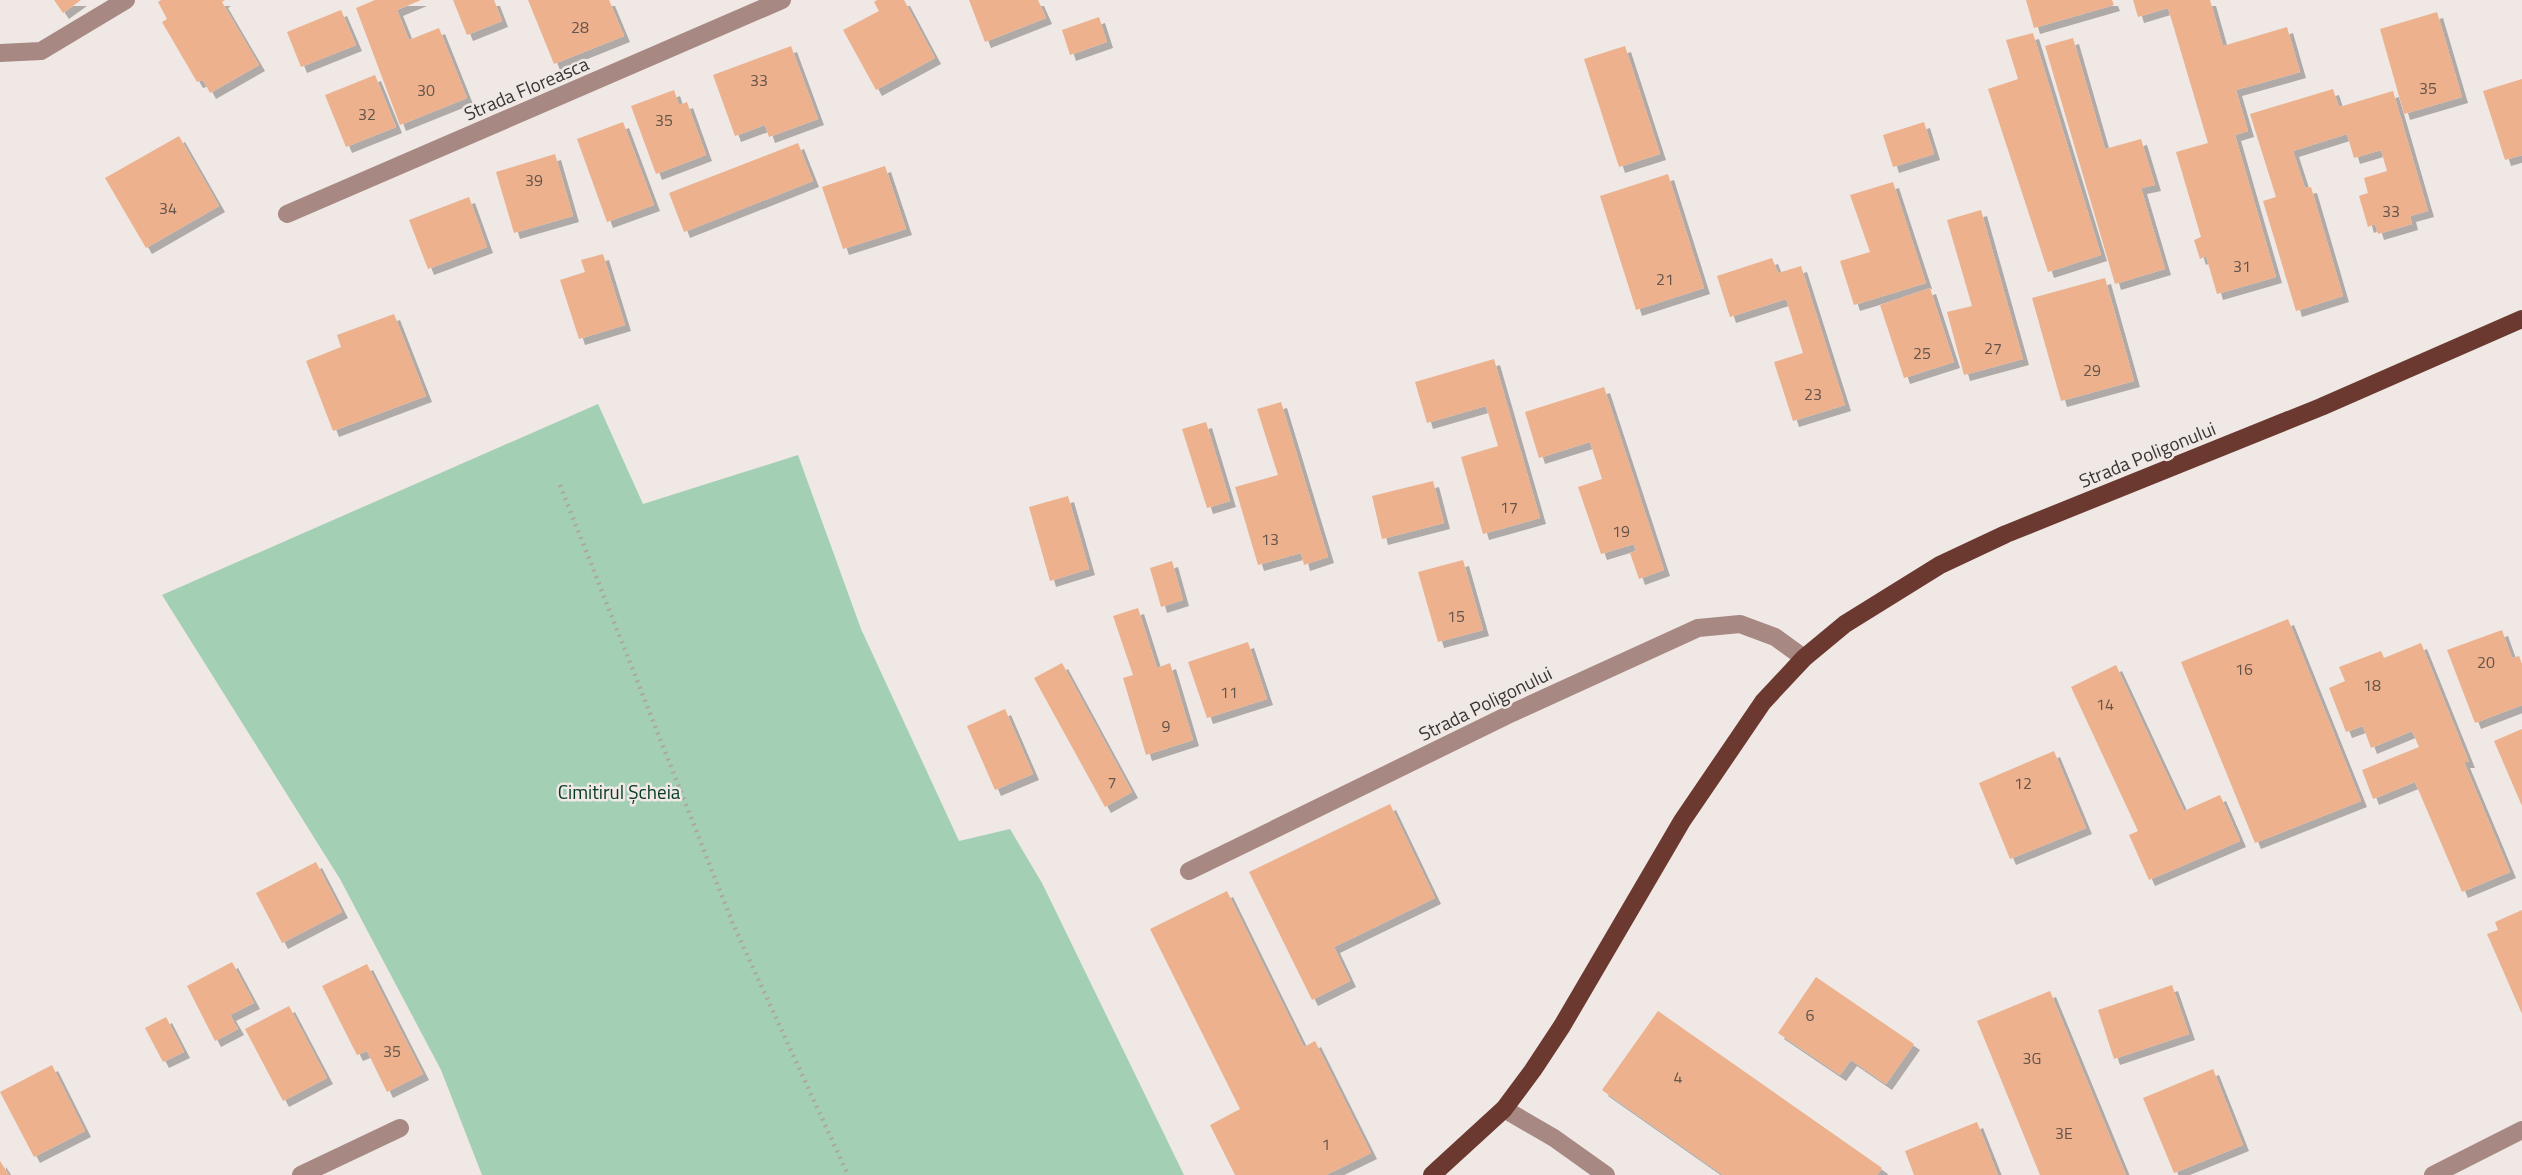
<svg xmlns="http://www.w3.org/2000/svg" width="2522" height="1175" viewBox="0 0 2522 1175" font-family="'Titillium Web',sans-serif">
<defs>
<filter id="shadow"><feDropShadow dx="6" dy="6" stdDeviation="0" flood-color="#0004"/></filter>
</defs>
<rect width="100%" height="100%" fill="#efe8e4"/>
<path fill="#a3d0b4" d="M598 404 643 504 798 455 861 629 959 841 1010 829 1042 883 1184 1175H482L441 1070 340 879 162 595Z"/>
<path fill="#edb18d" filter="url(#shadow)" d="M54 0H81L63 13Z
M161 0H225L222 2 259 65 210 93 203 80 197 82 162 22 167 19 158 2Z
M375 0H421L397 10 409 40 439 28 467 98 400 125 356 8Z
M453 0H494L502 21 467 35Z
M528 0H609L624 36 554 64Z
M877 0H904L935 58 876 90 843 30 879 11 874 2Z
M969 0H1038L1046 18 985 42Z
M2026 0H2112L2114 5 2034 28Z
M2133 0H2210L2223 46 2287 27 2300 72 2236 90 2248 131 2235 135 2276 277 2217 294 2206 256 2200 259 2194 240 2201 237 2176 152 2208 143 2168 8 2138 17Z
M341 10 356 45 301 67 287 32Z
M2437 12 2462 97 2404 114 2380 29Z
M1099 17 1107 42 1070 55 1062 30Z
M2033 33 2101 255 2048 272 1988 89 2018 79 2006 40Z
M2073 38 2105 149 2141 139 2155 185 2141 188 2165 269 2115 284 2045 46Z
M791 46 818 119 769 137 765 125 735 136 713 75Z
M1625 46 1660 154 1619 167 1584 59Z
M375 75 396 127 346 147 325 95Z
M2522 79V155L2505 160 2483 91Z
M2333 89 2339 107 2393 91 2428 211 2410 216 2412 224 2378 234 2375 224 2368 227 2359 196 2368 193 2364 178 2387 171 2381 150 2354 158 2347 134 2293 151 2305 188 2311 187 2343 296 2296 311 2263 201 2276 197 2250 114Z
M674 90 679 105 687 102 706 155 656 174 631 106Z
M623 122 654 205 607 222 577 139Z
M1924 122 1934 154 1893 167 1883 135Z
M179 136 219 206 146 248 105 178Z
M798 143 813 181 684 232 669 193Z
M555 154 573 216 514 233 496 172Z
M885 166 906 229 843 249 822 187Z
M1668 174 1704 288 1636 310 1600 196Z
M1893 182 1926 283 1854 305 1840 261 1870 252 1850 195Z
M469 197 487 247 428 269 409 220Z
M1981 210 2023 359 1964 375 1947 312 1972 306 1947 220Z
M603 254 625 325 579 339 560 280 585 272 581 260Z
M1772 258 1778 273 1801 266 1845 405 1793 421 1774 362 1803 353 1786 299 1730 317 1717 276Z
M2105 278 2134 381 2061 401 2032 298Z
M1930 288 1954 362 1904 378 1880 305Z
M394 314 426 396 333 431 306 361 341 347 337 335Z
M1494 359 1540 518 1483 534 1461 457 1498 446 1486 406 1427 423 1415 382Z
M1604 387 1664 570 1639 579 1630 553 1636 551 1634 544 1601 554 1578 487 1602 479 1590 442 1539 458 1525 412Z
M1281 402 1328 557 1304 565 1301 553 1258 565 1235 487 1278 475 1257 409Z
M1206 422 1230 501 1207 508 1182 429Z
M1433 481 1444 523 1382 539 1372 496Z
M1068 496 1089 569 1050 581 1029 507Z
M1463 560 1483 630 1438 642 1418 572Z
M1172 561 1183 600 1161 607 1150 568Z
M1138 608 1157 668 1170 663 1193 740 1146 755 1123 678 1133 675 1113 616Z
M2288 619 2361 801 2255 843 2181 662Z
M2502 630 2512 658 2519 656 2522 664V705L2475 723 2447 650Z
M1248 642 1267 699 1207 718 1188 662Z
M2421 643 2469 762H2464L2510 872 2462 892 2415 782 2373 799 2362 770 2419 747 2412 731 2371 748 2363 726 2346 732 2329 688 2345 681 2339 667 2381 651 2384 658Z
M1062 663 1132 792 1105 807 1034 678Z
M2116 665 2184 811 2220 795 2240 841 2149 880 2129 835 2138 831 2071 687Z
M1005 709 1033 774 995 790 967 726Z
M2522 729V806L2494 741Z
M2054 751 2086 828 2010 859 1979 783Z
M1390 804 1435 898 1334 947 1350 981 1312 1000 1249 872Z
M316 862 342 912 282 943 256 893Z
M1227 891 1304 1047 1315 1041 1371 1153 1326 1175H1235L1210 1125 1240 1109 1150 929Z
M2522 910V1014L2487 934 2498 930 2495 922Z
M232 962 254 1003 230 1015 238 1029 215 1041 187 986Z
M367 964 423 1074 387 1092 367 1051 357 1055 322 986Z
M1816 977 1914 1044 1886 1084 1851 1060 1840 1075 1778 1033Z
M2172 985 2189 1034 2114 1059 2098 1010Z
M2050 991 2126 1175H2040L1977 1021Z
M289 1006 327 1078 283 1101 245 1029Z
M1658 1011 1882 1168 1877 1175H1723L1602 1090Z
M166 1017 184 1052 163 1062 145 1028Z
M52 1065 85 1131 34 1157 0 1092Z
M2213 1069 2243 1145 2174 1173 2143 1098Z
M1977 1122 1998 1175H1914L1905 1151Z
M0 1161 9 1175H0Z"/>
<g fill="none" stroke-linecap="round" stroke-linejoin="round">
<path stroke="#aca7a4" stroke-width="4.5" stroke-dasharray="2 5" stroke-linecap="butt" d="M560 485 733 924 848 1175"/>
<path stroke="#a78882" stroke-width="18" d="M0 53 41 51 126 0
M287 214 782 0
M1189 871 1512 713 1698 628 1740 624 1775 637 1804 658
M1504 1109 1554 1138 1606 1175
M301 1175 400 1128
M2433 1175 2522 1130"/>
<path stroke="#6b3930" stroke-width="18" d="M1432 1175 1504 1109 1533 1070 1562 1026 1682 821 1763 702 1804 658 1845 624 1940 565 2006 534 2321 407 2522 319"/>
</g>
<g text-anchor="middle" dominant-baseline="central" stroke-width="5" stroke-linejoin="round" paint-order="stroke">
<g font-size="16" fill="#65544a">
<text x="580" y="27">28</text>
<text x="759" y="80">33</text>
<text x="2428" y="88">35</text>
<text x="426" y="90">30</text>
<text x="367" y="114">32</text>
<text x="664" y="120">35</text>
<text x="534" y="180">39</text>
<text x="168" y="208">34</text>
<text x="2391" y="211">33</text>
<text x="2242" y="266">31</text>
<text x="1665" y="279">21</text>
<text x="1993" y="348">27</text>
<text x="1922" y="353">25</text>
<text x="2092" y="370">29</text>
<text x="1813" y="394">23</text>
<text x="1509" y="507">17</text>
<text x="1621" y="531">19</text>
<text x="1270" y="539">13</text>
<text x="1456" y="616">15</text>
<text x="2486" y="662">20</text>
<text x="2244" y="669">16</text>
<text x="2372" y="685">18</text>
<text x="1229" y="692">11</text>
<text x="2105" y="704">14</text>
<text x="1166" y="726">9</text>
<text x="1112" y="782">7</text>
<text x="2023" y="783">12</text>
<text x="1810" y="1015">6</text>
<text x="392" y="1051">35</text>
<text x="2032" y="1058">3G</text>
<text x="1678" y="1077">4</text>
<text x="2064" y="1133">3E</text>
<text x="1326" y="1144">1</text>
</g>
<g font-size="19" fill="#383534" stroke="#efe8e4">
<text transform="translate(526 88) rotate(-23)">Strada Floreasca</text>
<text transform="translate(2147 454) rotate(-22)">Strada Poligonului</text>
<text transform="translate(1485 703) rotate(-26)">Strada Poligonului</text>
</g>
<g font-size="19" fill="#043a22" stroke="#efe8e4">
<text x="619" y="791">Cimitirul Șcheia</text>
</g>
</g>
</svg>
